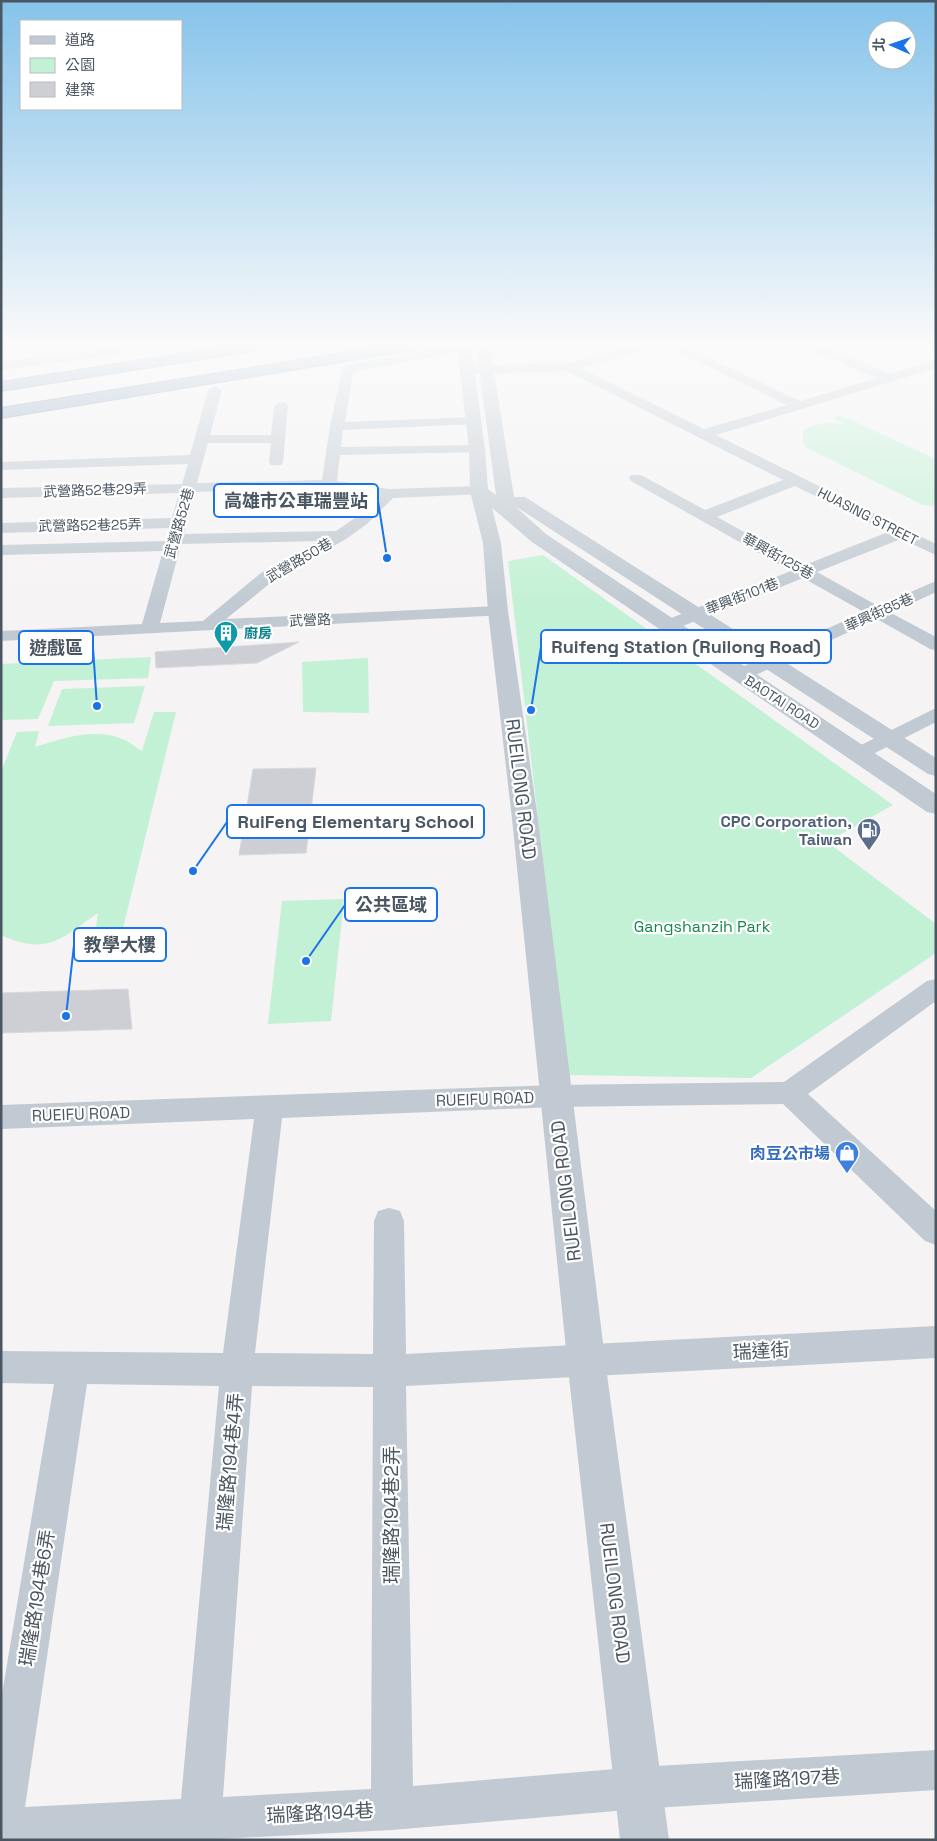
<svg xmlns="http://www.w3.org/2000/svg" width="937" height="1841" viewBox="0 0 937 1841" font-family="'Space Grotesk','Noto Sans TC',sans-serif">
<rect width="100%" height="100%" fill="#f5f3f3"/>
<path fill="#c3f1d5" d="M840 415 936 459V506L923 505 807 448 803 443V431C815 422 829 423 844 424L833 418Z
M543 555 893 805 827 842 936 924V953L751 1078 568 1075 508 561Z
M151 657 148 678 54 681 38 719 1 720V664Z
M368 658 369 713 303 712 302 662Z
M145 686 134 723 48 726 62 689Z
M154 712H176L122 932 95 933 98 913C60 939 48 956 1 935V772L17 732 39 731 35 747C64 738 95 727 125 740 131 743 136 748 142 751Z
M344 899 331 1021 268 1024 282 901Z"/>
<path fill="#cdcfd5" stroke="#d7d9de" d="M299 642 257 663 156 668 155 652Z
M316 768 306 853 239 855 253 769Z
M128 989 132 1029 1 1033V993Z"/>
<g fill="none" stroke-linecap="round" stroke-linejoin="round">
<defs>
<path id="motorway" d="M232 346H266L259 350 1 391V382Z
M386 346H420L413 350 1 418V408Z"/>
</defs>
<use href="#motorway" stroke="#7690ad" stroke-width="2"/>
<path fill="#c1cad2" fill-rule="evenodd" d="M111 346H123L122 351 116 355 1 370V362L110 348Z
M449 346 470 347 464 351 353 372 345 422 474 417 481 421 479 424 343 430 341 447 477 445 482 446 484 449 482 452 340 455 337 481 389 489 479 486 484 488 487 491 484 494 393 498 367 524 346 539 274 580 226 619 498 606 504 607 507 611 504 615 1 641V631L142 624 163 551 1 555V545L166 541 169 528 1 533V523L172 518 179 493 1 498V488L182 484 188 464 1 470V462L190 455 208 390 215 386 222 390 210 435H271L274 406 281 402 286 403 288 406 283 462 281 465H271L269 462 271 443H208L197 483 322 480 330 426 343 366ZM321 489 317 512 320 515H330L333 512 336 490 378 497 355 518 336 531 184 534 195 492ZM319 541 262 572 203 621 160 623 181 544Z
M630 346H650L648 349 580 368 704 429 787 405 667 346H683L800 401 877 378 808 349 806 346H823L890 374 936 360V368L716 435 936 544V555L901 539 817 572 878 606 936 581V592L891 613 936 637V650L930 649 877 619 747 679 740 681 733 679 731 675 733 671 864 612 803 578 673 630 667 631 661 630 658 626 661 622 791 571 631 481 629 478 631 475H641L705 510 783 480 567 371 467 374 461 370 467 366 568 363ZM795 486 888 532 805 565 717 517Z
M936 708V722L867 757 860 759 853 757 850 753 853 749Z
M936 979V1001L808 1094 936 1211V1245L925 1241 783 1104 555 1107 282 1118 255 1353 373 1354 374 1221 378 1211 389 1208 400 1211 404 1221 406 1354 936 1326V1358L406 1386 413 1786 639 1767 936 1750V1790L639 1809 392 1830 200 1840H1V1700L54 1384 1 1383V1351L223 1353 254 1119 1 1129V1105L555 1085 784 1082 927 981ZM87 1384 219 1386 181 1799 25 1807ZM252 1386 373 1387 371 1789 223 1797Z"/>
<path fill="#c1cad2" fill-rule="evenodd" d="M457 346H471L485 449 488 489 496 495 476 346H490L514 497H525L936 758V776L928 774 515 506 546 534 936 794V814L927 812 532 542 492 508 501 543 508 611 538 819 605 1359 669 1840H620L567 1359 512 819 488 611 483 543 470 491 469 449Z"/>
<use href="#motorway" fill="#8ba5c1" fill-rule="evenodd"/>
</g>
<linearGradient id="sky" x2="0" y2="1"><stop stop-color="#85c3ea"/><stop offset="0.57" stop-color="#fafafa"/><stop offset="1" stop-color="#fafafa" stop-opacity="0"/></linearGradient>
<rect width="937" height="604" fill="url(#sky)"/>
<defs>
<symbol id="building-pin" viewBox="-11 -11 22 30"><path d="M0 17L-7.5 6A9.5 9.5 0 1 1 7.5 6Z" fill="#0f9aa8" stroke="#fff"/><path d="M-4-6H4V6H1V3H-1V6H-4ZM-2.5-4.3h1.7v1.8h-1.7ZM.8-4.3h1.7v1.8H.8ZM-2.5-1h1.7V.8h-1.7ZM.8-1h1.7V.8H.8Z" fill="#fff"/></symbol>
<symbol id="fuel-pin" viewBox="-11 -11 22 30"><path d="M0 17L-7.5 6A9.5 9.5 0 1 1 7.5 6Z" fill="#5c6f8a" stroke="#fff"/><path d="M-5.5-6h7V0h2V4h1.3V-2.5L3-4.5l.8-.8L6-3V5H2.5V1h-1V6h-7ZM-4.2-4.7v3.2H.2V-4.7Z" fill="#fff"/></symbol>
<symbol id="shop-pin" viewBox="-11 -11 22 30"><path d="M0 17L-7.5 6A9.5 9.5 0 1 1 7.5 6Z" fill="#3f7fe0" stroke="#fff"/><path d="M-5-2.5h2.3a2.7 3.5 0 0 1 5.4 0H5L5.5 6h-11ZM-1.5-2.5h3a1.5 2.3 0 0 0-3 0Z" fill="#fff"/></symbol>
</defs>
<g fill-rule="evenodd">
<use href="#building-pin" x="212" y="619" width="28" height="38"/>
<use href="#fuel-pin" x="855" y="816" width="28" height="38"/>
<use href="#shop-pin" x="833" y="1139" width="28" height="38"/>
</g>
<g text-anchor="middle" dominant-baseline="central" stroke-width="4.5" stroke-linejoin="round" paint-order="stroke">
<g font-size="14" fill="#4a5661" stroke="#fff">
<text transform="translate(95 490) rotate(-2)">武營路52巷29弄</text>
<text transform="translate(868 516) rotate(27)">HUASING STREET</text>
<text transform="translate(179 523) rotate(-74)">武營路52巷</text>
<text transform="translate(90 525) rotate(-1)">武營路52巷25弄</text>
<text transform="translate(778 556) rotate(29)">華興街125巷</text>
<text transform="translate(299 560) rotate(-30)">武營路50巷</text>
<text transform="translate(742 596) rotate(-21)">華興街101巷</text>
<text transform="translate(879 612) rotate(-24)">華興街85巷</text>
<text transform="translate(310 620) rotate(-3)">武營路</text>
<text transform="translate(782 702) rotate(33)">BAOTAI ROAD</text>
</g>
<g font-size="14" font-weight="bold" fill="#0d838f" stroke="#fff" text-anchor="start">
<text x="244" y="633">廚房</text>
</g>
<g font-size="16" font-weight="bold" fill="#4e5e75" stroke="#fff" text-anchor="end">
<text x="852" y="821">CPC Corporation,<tspan x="852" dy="18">Taiwan</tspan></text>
</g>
<g font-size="16" fill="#17864f" stroke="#fff">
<text x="702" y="926">Gangshanzih Park</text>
</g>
<g font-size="16" fill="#4a5661" stroke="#fff">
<text transform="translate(485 1099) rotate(-2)">RUEIFU ROAD</text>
<text transform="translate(81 1114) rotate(-2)">RUEIFU ROAD</text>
</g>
<g font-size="16" font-weight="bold" fill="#366cbe" stroke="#fff" text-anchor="end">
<text x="830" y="1153">肉豆公市場</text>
</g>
<g font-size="19" fill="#4a5661" stroke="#fff">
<text transform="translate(521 789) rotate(83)">RUEILONG ROAD</text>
<text transform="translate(566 1191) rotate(-97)">RUEILONG ROAD</text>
<text transform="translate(761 1351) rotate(-3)">瑞達街</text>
<text transform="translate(230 1462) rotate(-85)">瑞隆路194巷4弄</text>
<text transform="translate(391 1515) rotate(-90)">瑞隆路194巷2弄</text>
<text transform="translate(615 1593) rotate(83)">RUEILONG ROAD</text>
<text transform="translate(37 1598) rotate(-81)">瑞隆路194巷6弄</text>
<text transform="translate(787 1779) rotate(-3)">瑞隆路197巷</text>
<text transform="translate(320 1813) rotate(-3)">瑞隆路194巷</text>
</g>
</g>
<path fill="none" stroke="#1a73e8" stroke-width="2" d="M387 558L378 501M531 710L541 647M97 706L93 648M193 871L227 822M306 961L345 905M66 1016L74 945"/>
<g fill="#1a73e8" stroke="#fff" stroke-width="2">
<circle cx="387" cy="558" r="5"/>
<circle cx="531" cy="710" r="5"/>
<circle cx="97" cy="706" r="5"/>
<circle cx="193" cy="871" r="5"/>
<circle cx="306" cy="961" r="5"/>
<circle cx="66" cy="1016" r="5"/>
</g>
<g fill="#fff" stroke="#1a73e8" stroke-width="2">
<rect x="214" y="484" width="164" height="33" rx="5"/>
<rect x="541" y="630" width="290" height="33" rx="5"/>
<rect x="19" y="631" width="74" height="33" rx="5"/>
<rect x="227" y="805" width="257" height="33" rx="5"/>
<rect x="345" y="888" width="92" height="33" rx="5"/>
<rect x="74" y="928" width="92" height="33" rx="5"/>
</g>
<g font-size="18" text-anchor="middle" font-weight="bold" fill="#4a5661">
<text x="296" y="507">高雄市公車瑞豐站</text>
<text x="686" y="653">Ruifeng Station (Ruilong Road)</text>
<text x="56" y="654">遊戲區</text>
<text x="356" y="828">RuiFeng Elementary School</text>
<text x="391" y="911">公共區域</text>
<text x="120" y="951">教學大樓</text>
</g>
<rect width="937" height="1841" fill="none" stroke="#4a5661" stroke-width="5"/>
<rect x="20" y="20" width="162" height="90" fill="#ffffff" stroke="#b7bbc0"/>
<rect x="30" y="36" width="25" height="8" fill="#c1cad2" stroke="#b7bbc0"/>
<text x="65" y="45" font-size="15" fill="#4a5661">道路</text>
<rect x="30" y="58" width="25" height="15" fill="#c3f1d5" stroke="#b7bbc0"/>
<text x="65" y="70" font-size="15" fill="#4a5661">公園</text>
<rect x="30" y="82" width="25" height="15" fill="#cdcfd5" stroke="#b7bbc0"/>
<text x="65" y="95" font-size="15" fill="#4a5661">建築</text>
<g transform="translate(892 45) rotate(272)"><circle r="24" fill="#ffffff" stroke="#b7bbc0"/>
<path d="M0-4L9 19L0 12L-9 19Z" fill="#1a73e8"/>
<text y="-8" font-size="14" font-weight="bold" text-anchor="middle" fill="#4a5661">北</text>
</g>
</svg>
